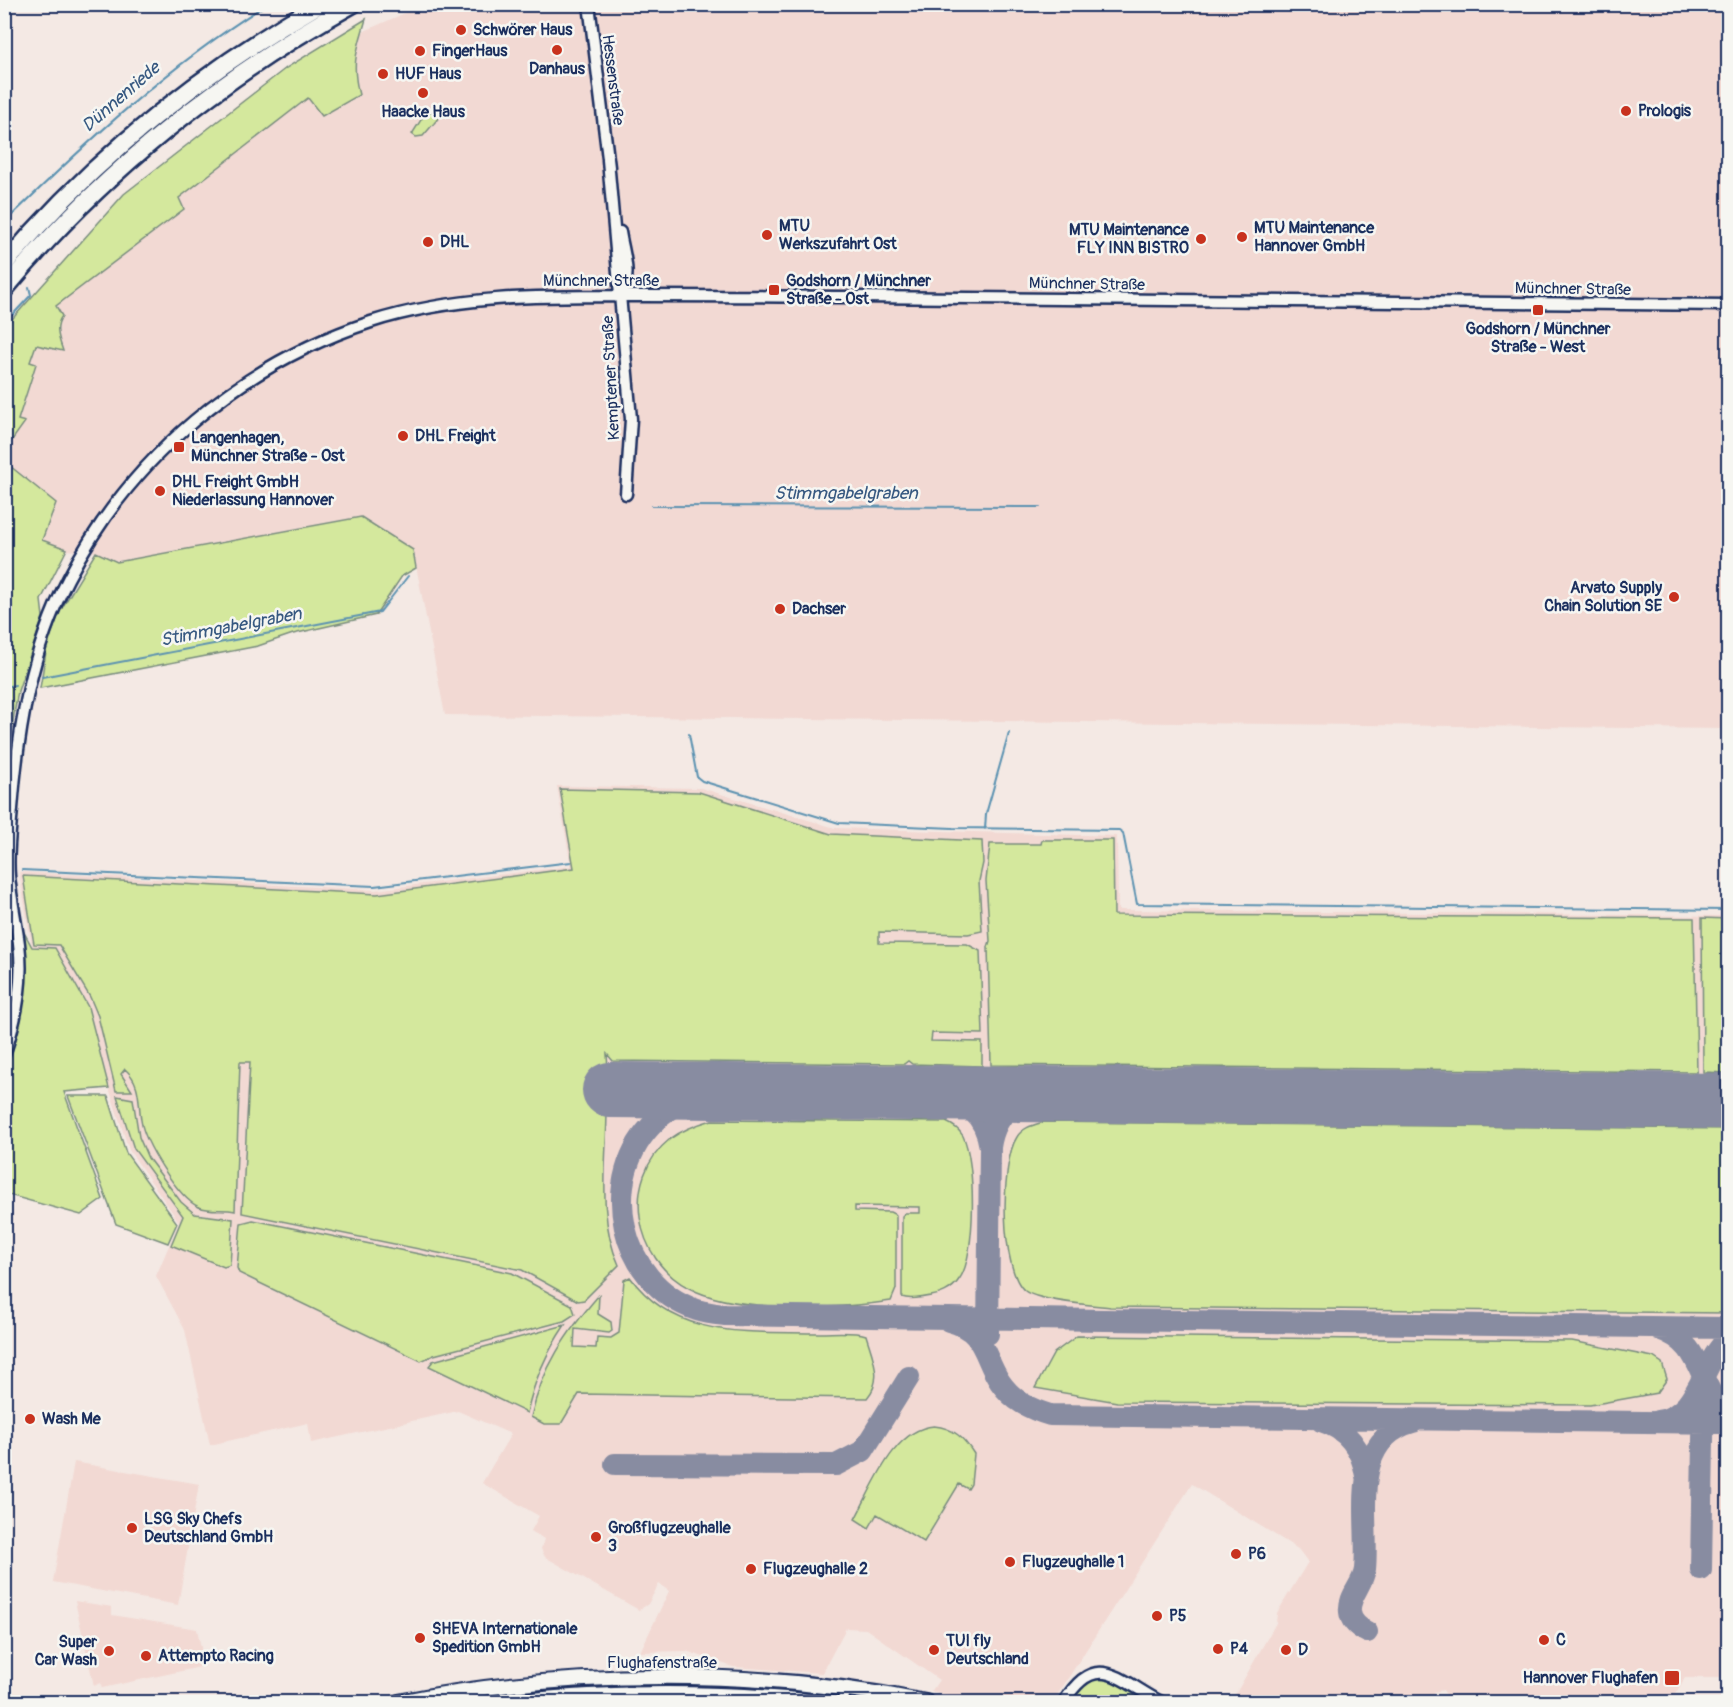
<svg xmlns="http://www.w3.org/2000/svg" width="1733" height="1707" viewBox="0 0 1733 1707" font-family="Pangolin,sans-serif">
<rect width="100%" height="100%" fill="#f4e9e4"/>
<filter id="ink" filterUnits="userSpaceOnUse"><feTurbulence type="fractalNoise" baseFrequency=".0167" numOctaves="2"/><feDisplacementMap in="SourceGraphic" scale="12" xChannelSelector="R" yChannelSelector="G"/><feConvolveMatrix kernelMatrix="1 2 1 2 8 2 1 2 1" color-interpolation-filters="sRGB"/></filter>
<g filter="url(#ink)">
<path fill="#f2d9d3" d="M423 5H1728V729L445 715 413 550 361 517 117 562 96 552 63 550 5 524V331L128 193 243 100 342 41Z
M557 786 701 788 835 828 1117 836 1118 910 1728 916V1678H1685L1670 1702H1451L1443 1690 1433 1692V1696H1410V1702H1231L1276 1623 1277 1613 1308 1562 1298 1549 1192 1484 1053 1702H977L931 1692 939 1680 866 1629 846 1628 822 1673 733 1667 686 1651 640 1652 669 1591 659 1584 648 1604 639 1610 545 1557 541 1549 544 1539 531 1531 539 1516 482 1483 511 1434 458 1411 311 1443 308 1423 210 1445 185 1330 156 1276 179 1222 129 1150 109 1088 32 947 19 872 375 890 571 866Z
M74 1462 199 1484 178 1605 53 1582Z
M75 1601 112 1607V1615L197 1629 205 1666 102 1688 100 1683 94 1686Z"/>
<path fill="#d4e89d" stroke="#788c7e" stroke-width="1.5" d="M366 19C357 50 351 63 359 95L322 116 308 98 179 198 184 209 56 306 62 316C54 327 59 339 63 351L36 345 30 362 36 364 18 420 25 422 5 450V327L124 194 286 68Z
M436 110 442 114 423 136 416 137 412 134 424 115Z
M5 462 56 503 42 540 67 549 41 600 43 617 18 691 5 767Z
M361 517 413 550 416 568 402 576 376 615 293 634 258 646 40 688 47 646 60 611 96 552 117 562Z
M560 789 699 792 831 834 982 841 983 863 979 881 982 931 968 934 879 932V943L967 944 980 951 983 1034 932 1033 931 1041 982 1042V1066L912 1064 908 1061 904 1064 613 1061 607 1054 608 1070 597 1071V1108L607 1109C607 1158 597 1219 619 1265L584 1300 578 1301 522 1270 242 1213 250 1062H240L235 1211C223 1208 211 1212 199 1207 178 1198 144 1142 141 1120 138 1101 141 1083 125 1069L121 1074 132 1091H116L98 1016 90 997 59 945 34 944 23 876 377 894 574 868Z
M1042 840H1113L1114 915 1694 918 1697 1072 991 1065 988 947 990 941 986 881 990 844H1041Z
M4 895 32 947 55 948 88 1007 109 1088 64 1092 103 1199 81 1215 5 1194Z
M1702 918 1728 919V1073L1703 1072Z
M68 1096H108L126 1153 177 1223 168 1243 116 1224Z
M117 1096 133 1099 139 1137 148 1158 181 1202 195 1214 233 1219 230 1265 224 1267 171 1245 183 1216 134 1149Z
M712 1120 946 1122C953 1125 959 1129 963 1136 976 1162 976 1255 960 1278 952 1291 940 1295 925 1297 918 1298 909 1300 902 1297V1216L905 1213H920V1207L855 1206V1211L890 1212 896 1215V1289L891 1301C840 1309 735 1313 689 1288 634 1260 620 1179 670 1139 682 1130 698 1124 712 1120Z
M1044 1122 1728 1129V1313L1110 1307C1092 1305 1038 1301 1025 1291 1000 1271 1000 1162 1017 1137 1023 1127 1034 1125 1044 1122Z
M253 1220 512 1273 572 1305 575 1314 564 1321 434 1355 421 1361 239 1273 237 1268 241 1223Z
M630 1277C677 1341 749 1331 820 1333 835 1333 852 1331 866 1335 872 1356 884 1379 867 1398L579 1394 561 1424H544L531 1417C542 1368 566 1333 599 1295L598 1314 611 1322 612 1331 609 1333 575 1329 574 1347 596 1348 597 1337 611 1338 619 1333 624 1280Z
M565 1325C546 1353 534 1380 527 1413L429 1366 433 1361Z
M1077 1336 1572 1341 1653 1357 1662 1363 1667 1379 1657 1393 1590 1405 1117 1402 1035 1388 1054 1353Z
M934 1426C954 1428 964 1438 974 1454L971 1484 968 1489 959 1484 924 1542 877 1514 869 1528 855 1519C873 1487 893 1429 934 1426Z
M1092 1678 1110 1680 1152 1702H1068L1077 1688Z"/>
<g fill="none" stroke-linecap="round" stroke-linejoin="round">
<path stroke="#5c92b1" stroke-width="2" d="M4 223C88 141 167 67 267 4
M4 324 31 295 29 287
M652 506 1040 507
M42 677 380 612 408 576
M4 687 15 685
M689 734 697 777 702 781 839 823 953 828 1119 830 1123 833 1137 904 1728 910
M985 829 986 814 1009 733
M22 870 374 886 571 862"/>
<path stroke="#888ca1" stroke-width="22" d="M722 1091C697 1096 674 1103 656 1121 596 1177 619 1284 697 1310 706 1313 716 1314 725 1315L1728 1328
M933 1093C965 1099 985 1114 990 1147 996 1108 1019 1098 1055 1094
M949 1321C986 1330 983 1357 1000 1382 1013 1401 1030 1409 1050 1415L1728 1423
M1659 1329C1707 1345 1695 1387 1728 1412
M988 1334 990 1147
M1321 1421C1347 1429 1362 1449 1366 1476
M1658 1421C1700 1415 1701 1362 1728 1339
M615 1464 836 1465 863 1451 909 1377
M1701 1570 1704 1376
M1367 1632C1359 1628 1351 1622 1350 1612 1348 1596 1363 1585 1365 1569 1370 1519 1347 1440 1413 1422"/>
<path stroke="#888ca1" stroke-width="56" d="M610 1090 1728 1101"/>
<defs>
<path id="minor" d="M589 4 609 167
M608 160 631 419 626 494
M620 232C624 257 632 273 621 296
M4 1055C17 1018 24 982 19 944 16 921 11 899 9 876 7 854 10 831 12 809 18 729 31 650 68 579 130 458 241 364 371 322 459 294 549 296 640 296 708 296 776 296 844 297 1139 299 1434 303 1728 305
M843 1702 845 1688
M1064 1702C1096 1649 1119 1680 1161 1702"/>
<path id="major" d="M398 1702C563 1669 761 1668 926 1702
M509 1702C611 1692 715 1691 817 1702"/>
<path id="highway" d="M4 265C92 160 202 72 320 4
M4 290C100 174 221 77 353 4"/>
</defs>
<use href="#minor" stroke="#1b2f5e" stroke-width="15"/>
<use href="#major" stroke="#1b2f5e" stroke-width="18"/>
<use href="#highway" stroke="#1b2f5e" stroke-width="21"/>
<use href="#minor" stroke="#f6f6f2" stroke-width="10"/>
<use href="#major" stroke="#f6f6f2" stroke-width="14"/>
<use href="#highway" stroke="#f6f6f2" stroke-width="16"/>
</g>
</g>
<g fill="#c8321e" stroke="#f6f6f2" stroke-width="2">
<circle cx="461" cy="30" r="6"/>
<circle cx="557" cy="50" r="6"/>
<circle cx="420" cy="51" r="6"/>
<circle cx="383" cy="74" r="6"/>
<circle cx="423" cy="93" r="6"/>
<circle cx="1626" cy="111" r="6"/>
<circle cx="767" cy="235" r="6"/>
<circle cx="1242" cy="237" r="6"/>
<circle cx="1201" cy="239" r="6"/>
<circle cx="428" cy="242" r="6"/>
<rect x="768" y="284" width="12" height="12" rx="3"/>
<rect x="1532" y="304" width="12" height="12" rx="3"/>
<circle cx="403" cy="436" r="6"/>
<rect x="173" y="441" width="12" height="12" rx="3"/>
<circle cx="160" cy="491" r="6"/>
<circle cx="1674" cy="597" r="6"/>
<circle cx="780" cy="609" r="6"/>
<circle cx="30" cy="1419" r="6"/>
<circle cx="132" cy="1528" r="6"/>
<circle cx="596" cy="1537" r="6"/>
<circle cx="1236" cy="1554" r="6"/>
<circle cx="1010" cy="1562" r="6"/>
<circle cx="751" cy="1569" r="6"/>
<circle cx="1157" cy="1616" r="6"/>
<circle cx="420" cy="1638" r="6"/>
<circle cx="1544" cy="1640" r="6"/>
<circle cx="1218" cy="1649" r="6"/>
<circle cx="934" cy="1650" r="6"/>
<circle cx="1286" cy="1650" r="6"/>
<circle cx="109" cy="1651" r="6"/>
<circle cx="146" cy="1656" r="6"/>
<rect x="1664" y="1670" width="16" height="16" rx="3"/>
</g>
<g text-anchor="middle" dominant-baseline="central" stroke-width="5" stroke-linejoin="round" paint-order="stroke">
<g font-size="16" font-weight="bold" fill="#1b2f5e" stroke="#f6f6f2" text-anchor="start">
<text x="473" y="30">Schwörer Haus</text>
<text x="432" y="51">FingerHaus</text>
<text x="557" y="69" text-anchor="middle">Danhaus</text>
<text x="395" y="74">HUF Haus</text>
<text x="1638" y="111">Prologis</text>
<text x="423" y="112" text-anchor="middle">Haacke Haus</text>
<text x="779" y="226">MTU<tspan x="779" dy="18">Werkszufahrt Ost</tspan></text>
<text x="1254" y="228">MTU Maintenance<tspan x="1254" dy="18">Hannover GmbH</tspan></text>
<text x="1189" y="230" text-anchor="end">MTU Maintenance<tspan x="1189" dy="18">FLY INN BISTRO</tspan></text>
<text x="440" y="242">DHL</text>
<text x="786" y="281">Godshorn / Münchner<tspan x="786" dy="18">Straße - Ost</tspan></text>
<text x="1538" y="329" text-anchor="middle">Godshorn / Münchner<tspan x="1538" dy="18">Straße - West</tspan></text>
<text x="415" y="436">DHL Freight</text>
<text x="191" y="438">Langenhagen,<tspan x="191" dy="18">Münchner Straße - Ost</tspan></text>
<text x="172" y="482">DHL Freight GmbH<tspan x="172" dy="18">Niederlassung Hannover</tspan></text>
<text x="1662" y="588" text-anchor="end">Arvato Supply<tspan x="1662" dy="18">Chain Solution SE</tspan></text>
<text x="792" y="609">Dachser</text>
<text x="42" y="1419">Wash Me</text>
<text x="144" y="1519">LSG Sky Chefs<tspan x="144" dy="18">Deutschland GmbH</tspan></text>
<text x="608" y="1528">Großflugzeughalle<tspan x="608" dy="18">3</tspan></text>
<text x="1248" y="1554">P6</text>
<text x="1022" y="1562">Flugzeughalle 1</text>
<text x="763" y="1569">Flugzeughalle 2</text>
<text x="1169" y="1616">P5</text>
<text x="432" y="1629">SHEVA Internationale<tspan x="432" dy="18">Spedition GmbH</tspan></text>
<text x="1556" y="1640">C</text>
<text x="946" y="1641">TUI fly<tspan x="946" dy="18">Deutschland</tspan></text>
<text x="97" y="1642" text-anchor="end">Super<tspan x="97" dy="18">Car Wash</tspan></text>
<text x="1230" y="1649">P4</text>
<text x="1298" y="1650">D</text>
<text x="158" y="1656">Attempto Racing</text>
<text x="1658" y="1678" text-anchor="end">Hannover Flughafen</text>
</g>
<g font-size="16" fill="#1b2f5e" stroke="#f6f6f2">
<text transform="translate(613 80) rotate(83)">Hessenstraße</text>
<text x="601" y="281">Münchner Straße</text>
<text transform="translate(1087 284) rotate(1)">Münchner Straße</text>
<text transform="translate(1573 289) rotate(1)">Münchner Straße</text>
<text transform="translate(611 378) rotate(-93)">Kemptener Straße</text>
<text x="662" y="1663">Flughafenstraße</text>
</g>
<g font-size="18" font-style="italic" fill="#365880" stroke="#f6f6f2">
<text transform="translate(121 97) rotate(-41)">Dünnenriede</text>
<text x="846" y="493">Stimmgabelgraben</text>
<text transform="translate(231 627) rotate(-11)">Stimmgabelgraben</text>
</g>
</g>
<rect width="1733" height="1707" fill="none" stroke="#f6f6f2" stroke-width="24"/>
<rect x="12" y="12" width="1709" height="1683" fill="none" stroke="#1b2f5e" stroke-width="2" filter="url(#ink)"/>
</svg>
